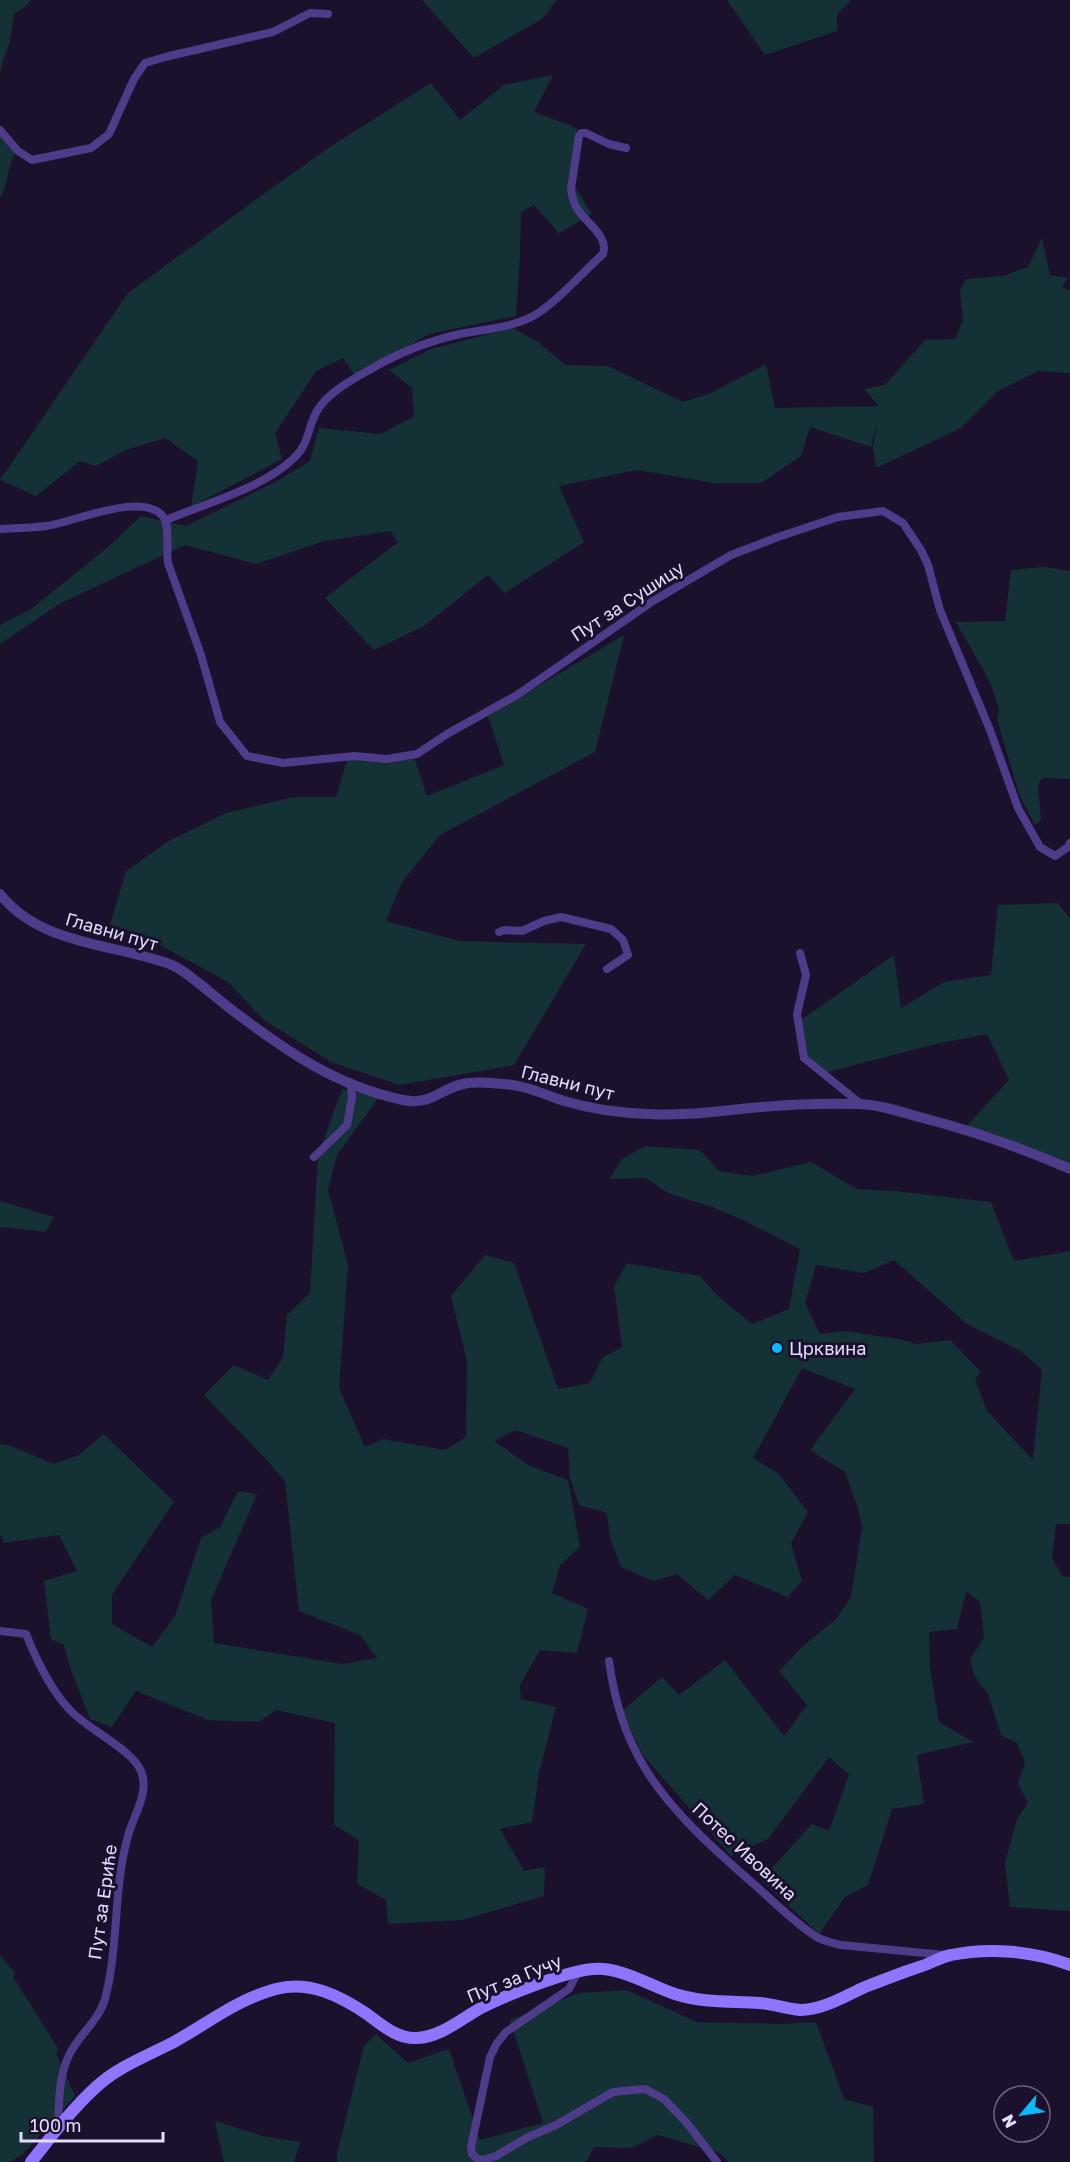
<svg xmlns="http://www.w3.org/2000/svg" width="1070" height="2162" viewBox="0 0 1070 2162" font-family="'Golos Text',sans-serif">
<rect width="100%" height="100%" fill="#1b112c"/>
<path fill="#143136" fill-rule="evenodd" d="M0 0H31L25 7 14 14 10 41 3 61 0 74Z
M422 0H557L542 19 474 58Z
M727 0H851L837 15V31L765 55Z
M553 75 534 112 577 128 569 177 592 214 559 233 534 205 521 212 520 255 516 316 429 334 356 377 343 358 316 371 275 433 282 459 191 507 198 461 165 438 126 450 96 466 80 461 36 496 0 480 128 293 269 190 336 143 431 83 460 120 504 85Z
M0 130 18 151C6 163 10 183 0 198Z
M1042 238 1050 275 1068 278 1062 287 1070 291V373L1038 371 998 391 961 428 876 468 873 447 877 422 871 447 810 427 801 456 761 483H714L637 470 559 486 584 542 505 593 488 575 424 626 374 650 325 598 398 542 390 531 324 541 256 564 185 545 59 604 0 644V625L31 609 107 548 141 516 186 526 277 481 310 461 319 428 381 434 414 416 412 388 389 370 431 349 513 328 538 342 565 365 608 366 683 402 711 393 766 364 775 408 879 406 864 389 885 385 925 340 955 339 963 320 960 290 966 279 1003 276 1028 267Z
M1044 567 1070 571V779L1042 778 1038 786 1041 820 1035 825 1019 794 997 719 999 709 990 682 956 622 1005 621 1011 570Z
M624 635 595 752 440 835 402 882 386 921 459 941 586 944 514 1065 400 1085 331 1062 264 1020 228 982 141 935 110 925 126 871 169 841 226 813 294 797H336L349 754 414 757 427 796 504 765 488 716Z
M1057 903 1070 918V1169L964 1129 1009 1080 987 1034 936 1044 824 1073 804 1058 798 1022 894 955 901 1008 944 982 991 975 998 905Z
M342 1089 379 1097 337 1155 328 1190 348 1265 339 1388 365 1447 383 1439 445 1450 466 1437 467 1361 451 1296 485 1255 514 1263 558 1389 590 1383 602 1358 622 1347 614 1286 627 1263 700 1276 718 1296 752 1324 789 1309 800 1249 743 1220 712 1207 668 1193 646 1178 609 1179 622 1159 645 1146 700 1150 719 1171 753 1176 811 1162 857 1189 895 1191 991 1202 1014 1261 1070 1251V1524H1056L1052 1558 1062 1576 1070 1577V1911L1010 1907 1005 1863 1017 1819 1028 1803 1018 1783 1025 1763 1017 1743 1001 1735 988 1694 975 1677 970 1660 984 1637 980 1602 966 1591 957 1629 929 1632 930 1668 939 1722 973 1742 917 1755 924 1804 892 1809 868 1885 845 1897 819 1934 761 1880 812 1824 829 1831 849 1775 829 1757 768 1839 731 1856 642 1754 622 1711 662 1677 679 1695 725 1660 784 1736 807 1705 779 1671 802 1647 836 1619 851 1597 862 1528 858 1508 845 1472 810 1450 855 1389 802 1368 753 1458 778 1473 808 1512 791 1543 802 1581 788 1597 735 1575 708 1600 677 1574 653 1581 621 1567 610 1538 607 1513 579 1505 570 1478 568 1448 516 1430 494 1441 530 1466 568 1480 580 1547 560 1565 552 1593 588 1609 577 1653 540 1650 520 1685 521 1699 556 1707 539 1773 532 1822 500 1829 524 1871 545 1867 544 1896 462 1920 388 1924 386 1900 357 1884 359 1840 334 1825 335 1723 276 1710 259 1722 208 1720 136 1691 112 1727 90 1719 70 1667 64 1645 51 1639 44 1581 77 1571 59 1535 4 1543 0 1534V1444L11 1446 53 1464 79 1455 104 1434 174 1502 112 1595V1624L152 1647 175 1616 201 1538 220 1527 238 1491 257 1494 211 1600 214 1643 343 1664 377 1658 360 1635 299 1611 285 1481 262 1455 204 1395 234 1365 268 1380 283 1357 287 1315 310 1293 318 1156ZM894 1260 967 1324 1021 1351 1042 1370 1033 1460 987 1411 975 1379 981 1372 950 1340 917 1344 899 1339 843 1331 820 1334 805 1303 816 1265 864 1273Z
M0 1201 54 1217 46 1232 3 1227 0 1229Z
M0 1955 15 1973 13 1977 58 2048 56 2053 75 2096 23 2154 10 2162H0Z
M626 1990 697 2022 780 2024 816 2022 844 2099 873 2107 874 2162H729L720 2153 658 2135 632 2148 594 2147 586 2162H337V2154L364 2046 376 2034 408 2063 449 2049 480 2140 543 2123 510 2020 579 1993Z
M215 2121 263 2136 300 2142 294 2162H224Z"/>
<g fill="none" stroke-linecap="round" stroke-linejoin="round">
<path stroke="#4e3c8a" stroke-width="8" d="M0 130 18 151 32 160 91 148 109 134 134 79 145 63 165 57 273 32 310 13 328 14
M166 520C206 503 265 488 296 456 309 443 308 426 317 411 327 393 353 379 371 369 398 353 429 341 460 334 485 329 512 328 535 315 557 302 583 272 603 254 609 235 585 223 577 208 573 203 572 196 571 189L579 136 581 133H586L609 144 626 148
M0 529C15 528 31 528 46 526 72 523 146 489 164 518 170 527 166 551 168 563L201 655 220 722 247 756 283 763 355 756 387 759 417 754 447 734 517 695 653 601 731 555 778 537 838 517 883 511 903 523 921 550 928 565 940 610 990 730 1018 808 1040 847 1055 856 1068 847 1070 843
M499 932 505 930 522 931 544 921 561 917 611 929 623 940 628 955 607 969
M800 953 806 975 797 1014 804 1058 861 1104
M314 1157 347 1125 352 1098 351 1085
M0 1631 26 1634C36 1659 50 1689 69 1709 85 1728 132 1749 141 1771 150 1793 133 1816 128 1836 113 1889 119 1946 105 1999 100 2017 85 2030 75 2045 58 2069 59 2100 58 2129
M609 1661C614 1698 624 1733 643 1765 669 1810 717 1852 756 1886 775 1903 794 1922 815 1936 823 1941 833 1943 841 1945L945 1955
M578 1972 569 1989 506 2032 497 2043 490 2057 471 2147 472 2154 476 2158 483 2160 496 2156 526 2138 556 2125 613 2092 645 2089 664 2099 686 2122 717 2162"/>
<path stroke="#4e3c8a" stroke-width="10" d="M0 894C41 946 114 943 172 965 187 971 217 999 232 1010 286 1051 336 1086 403 1100 430 1106 440 1089 463 1084 476 1081 490 1083 503 1084 525 1085 543 1094 564 1101 591 1109 620 1113 649 1114 680 1116 710 1112 741 1109 779 1105 818 1103 856 1104 879 1104 901 1112 923 1118 973 1131 1022 1148 1070 1169"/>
<path stroke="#9073ff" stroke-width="12" d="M31 2162C51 2137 71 2110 95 2088 117 2067 147 2056 174 2042 208 2023 238 1999 276 1989 309 1980 340 1996 367 2014 382 2025 397 2039 417 2038 440 2037 460 2020 479 2009 504 1996 566 1971 593 1969 622 1967 648 1985 675 1994 703 2003 731 2001 760 2003 774 2004 787 2009 800 2010 823 2010 845 1996 865 1987 883 1980 901 1973 919 1967 930 1964 940 1957 951 1955 989 1947 1034 1951 1070 1965"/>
</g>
<circle fill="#08b9ff" stroke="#1b112c" stroke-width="2" cx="777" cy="1348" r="6"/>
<g text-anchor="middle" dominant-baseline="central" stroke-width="6" stroke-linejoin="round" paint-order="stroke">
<g font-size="18" fill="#e6dcff" stroke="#1b112c">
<text transform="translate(627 601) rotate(-33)">Пут за Сушицу</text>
<text transform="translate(112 931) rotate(16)">Главни пут</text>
<text transform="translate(568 1082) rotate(14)">Главни пут</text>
<text transform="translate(745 1851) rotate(43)">Потес Ивовина</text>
<text transform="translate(102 1902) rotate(-82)">Пут за Ериће</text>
<text transform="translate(514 1978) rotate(-22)">Пут за Гучу</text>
</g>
<g font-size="18" fill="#e6dcff" stroke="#1b112c" text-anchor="start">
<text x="789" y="1348">Црквина</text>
</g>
</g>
<g transform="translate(1022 2114) rotate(241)"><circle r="28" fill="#1b112c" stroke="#6c6280" stroke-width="1.5"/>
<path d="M0-4.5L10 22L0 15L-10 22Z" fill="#08b9ff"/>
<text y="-9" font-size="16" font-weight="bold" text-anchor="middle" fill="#e6dcff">N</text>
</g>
<path d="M21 2132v9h142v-9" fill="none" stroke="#e6dcff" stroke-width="3"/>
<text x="30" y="2132" font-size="18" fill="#e6dcff" stroke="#1b112c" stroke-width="4.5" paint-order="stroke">100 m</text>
</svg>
